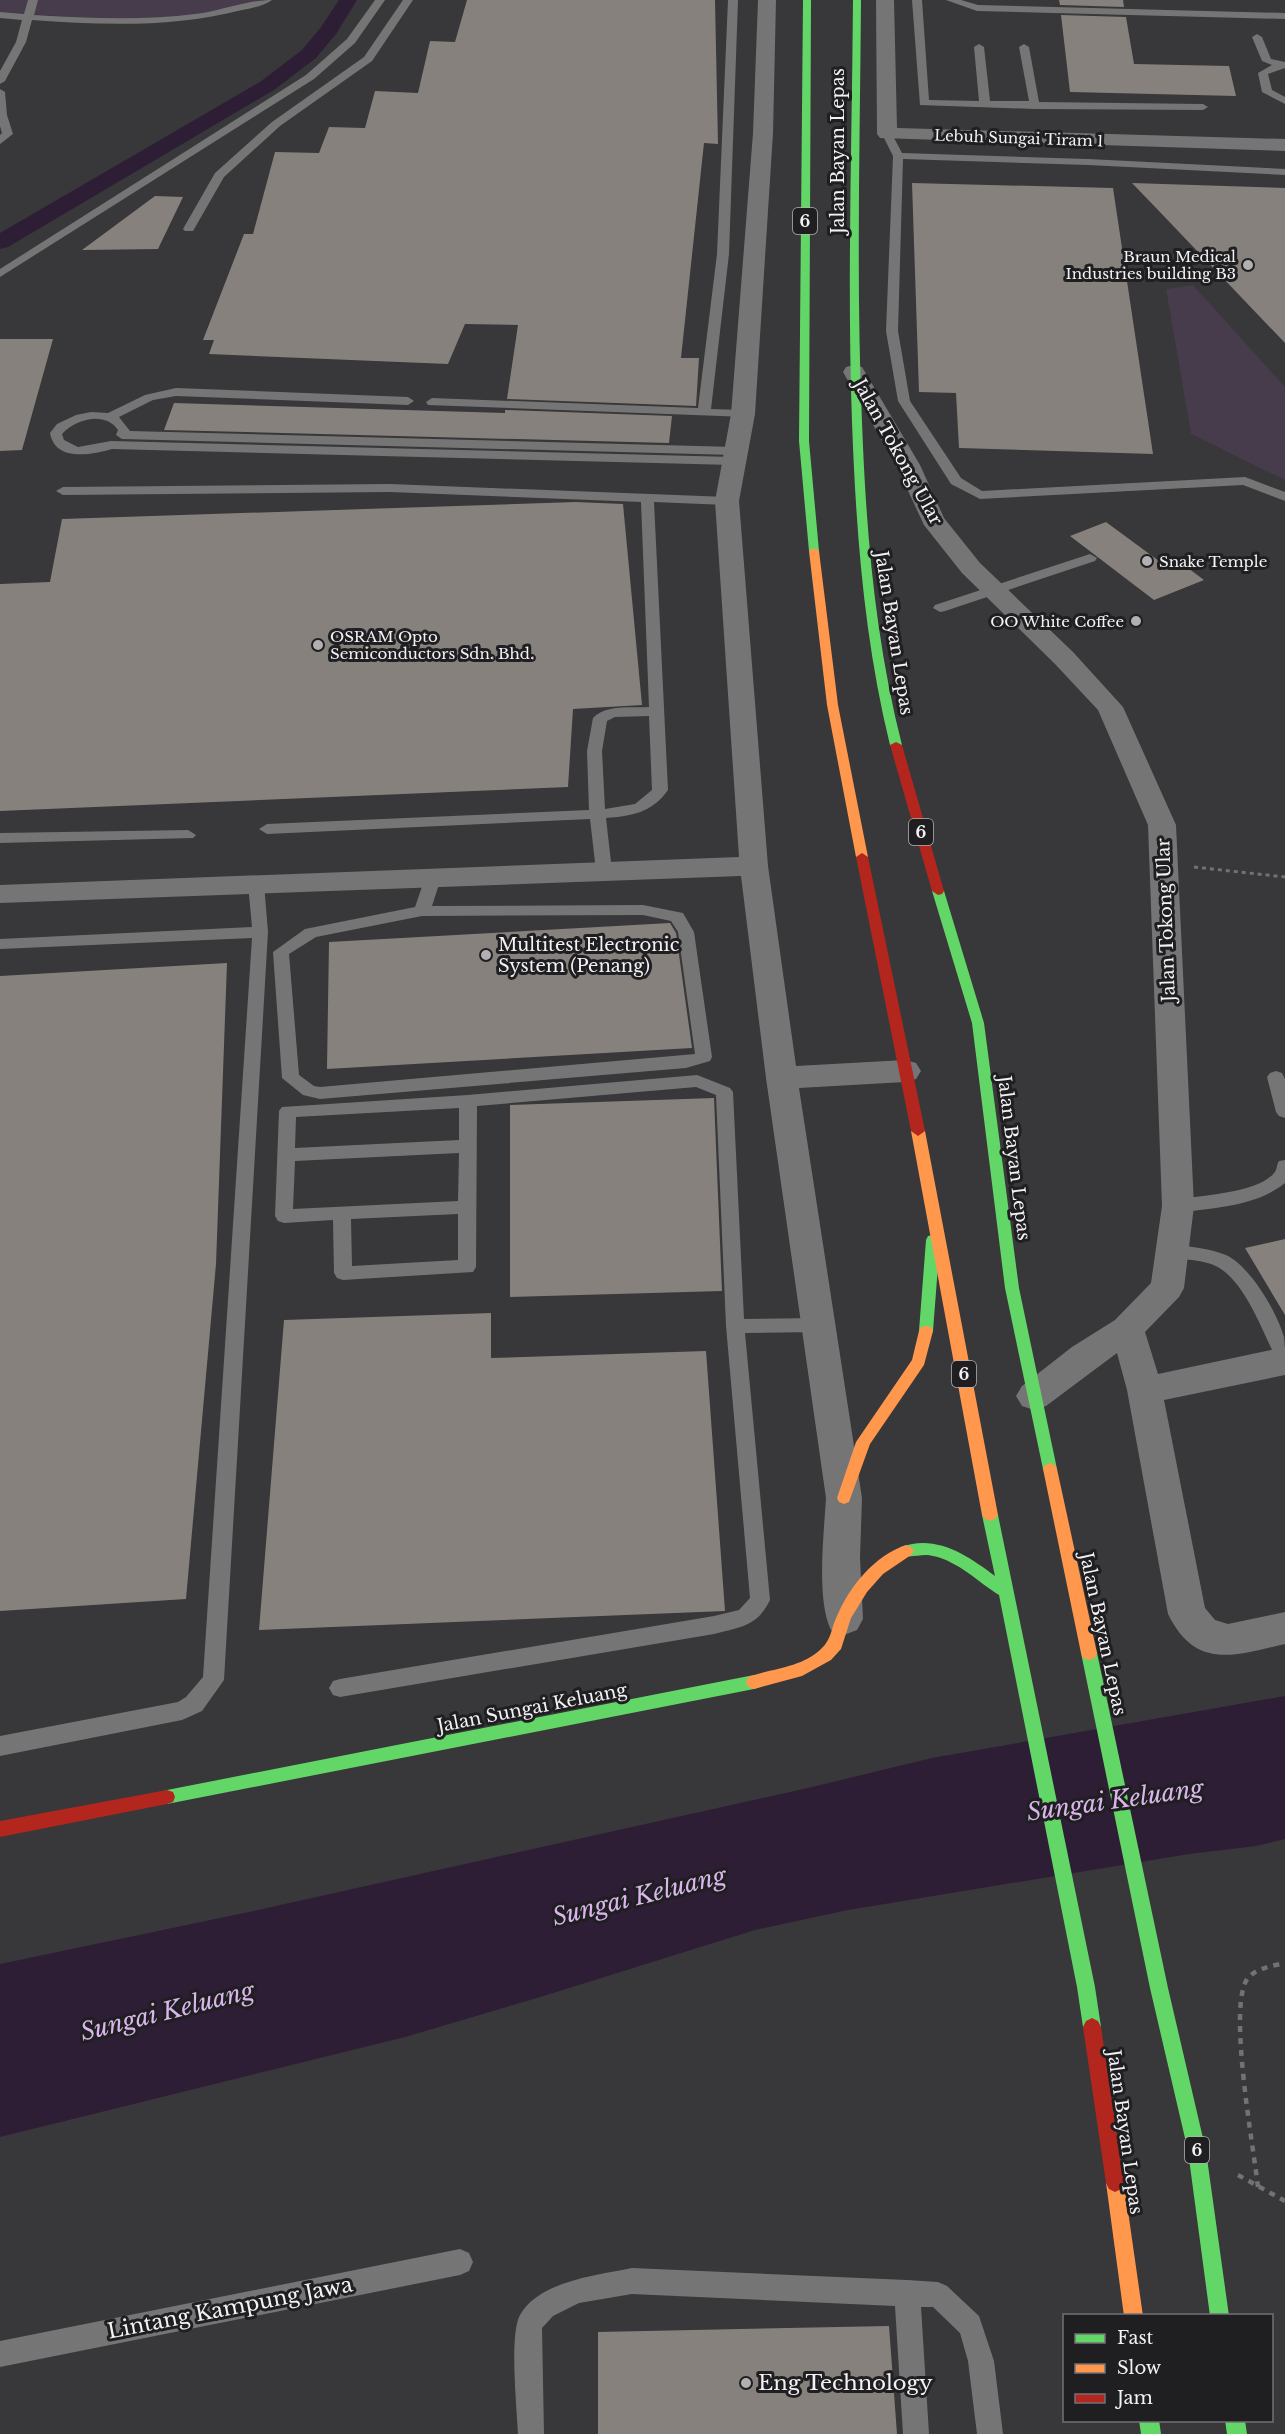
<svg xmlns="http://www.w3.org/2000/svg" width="1285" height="2434" viewBox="0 0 1285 2434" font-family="'Libre Baskerville',serif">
<rect width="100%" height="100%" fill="#383739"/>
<path fill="#463c4b" d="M0 0H264L223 12 132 21 0 12Z
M1193 285 1285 387V480L1191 434 1166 289Z"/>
<path fill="#2e1e35" d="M1285 1696V1839L1256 1846 1189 1854 848 1910 755 1930 537 1998 405 2037 0 2137V1964L258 1910 808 1788 932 1758Z"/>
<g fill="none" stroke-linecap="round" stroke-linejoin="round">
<path fill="#2e1e35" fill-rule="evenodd" d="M339 0H357L336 34 316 58 274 90 8 247 0 249V233L260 82 302 50 321 27Z"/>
</g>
<path fill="#86817c" d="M467 0H715L718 144 704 143 681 358H699L696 406 507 399 518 325 465 324 448 364 209 354 214 340H203L244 234H253L275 152 319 153 329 127 365 128 375 91 418 93 430 41 455 42Z
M1059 0H1123L1124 7 1060 5Z
M1061 15 1126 17 1134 64 1229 66 1236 96 1070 92Z
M912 183 1113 188 1153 454 959 448 956 393 919 392Z
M1132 183 1285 188V343L1158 210Z
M155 196 183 197 158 249 82 250Z
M0 339H53L22 450 0 451Z
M174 403 505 413V410L672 416 669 443 164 430Z
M576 502 623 504 642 705 573 709 568 787 0 811V584L50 582 62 519Z
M1106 522 1159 561 1172 556 1204 580 1154 600 1070 536Z
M670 923 676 933 692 1048 327 1069 329 942Z
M227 963 216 1264 186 1599 0 1611V976Z
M714 1098 722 1291 510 1297V1105Z
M1285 1239V1315L1245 1248Z
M491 1313V1358L706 1351 725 1611 259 1630 284 1320Z
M889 2326 897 2434H598V2332Z"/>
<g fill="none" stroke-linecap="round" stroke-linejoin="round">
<path stroke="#737273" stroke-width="3" stroke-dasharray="4 4" stroke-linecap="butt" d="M1194 867 1285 877"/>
<path stroke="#737273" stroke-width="4.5" stroke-dasharray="6 6" stroke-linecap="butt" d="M1238 2175 1285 2201
M1258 2187C1253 2144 1230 2019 1245 1983 1251 1969 1271 1966 1285 1963"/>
<path fill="#767576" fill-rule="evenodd" d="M28 0H38L34 15C87 18 142 21 195 14 221 11 246 0 272 0 264 6 252 8 242 10 173 28 102 25 32 20L26 42 5 81 0 84V71L16 42 22 20 0 18V12L24 14Z
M375 0H385L355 43 314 79 0 277V269L306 75 347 39Z
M403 0H413L372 61 280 126 224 177 193 231H185L183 229 215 173 272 122 364 57Z
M728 0H738L729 254 711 409 743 410 747 411 749 414 747 417 428 405 426 402 432 398 698 408 717 254Z
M912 0H922L929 100 979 101 974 47 979 44 984 47 990 101H1029L1019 47 1024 44 1029 47 1039 102 1203 104 1208 107 1203 110 1035 109 920 105Z
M946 0H961L978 5 1285 13V19L977 11Z
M1257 34 1262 37 1271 59 1285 62V68L1268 74 1272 90 1285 97V104L1262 92 1258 73 1272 65 1262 61 1252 37Z
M0 89 5 92 7 115 13 134 0 144V135L2 133 0 126Z
M887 131 892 134 902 153 1088 159 1285 169V175L1088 165 903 159 898 331 910 401 961 478 982 491 1245 477 1285 492V501L1243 485 980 499 951 484 898 401 886 331 893 156 882 134Z
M176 388 408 397 414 401 408 405 176 396 153 400 119 417 130 431 735 447 741 451 735 455 122 439 116 435 118 430C105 411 76 419 62 434L64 440 78 447 111 441 733 457 739 461 733 465 112 449C91 455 55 462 50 433L57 424 76 415 91 412 108 413 145 395Z
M390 484 727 497 734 501 727 505 654 502 668 790C652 813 631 816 606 818L612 871 610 875H598L596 871 590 819 267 834 259 829 267 824 589 810 587 751 593 718C605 704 632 708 649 707L641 502 390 492 63 495 56 491 63 487ZM649 716 652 790 635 804 605 809 602 751 607 721 615 717Z
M1090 554 1097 558 1095 561 945 611 940 612 933 608 935 605Z
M188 830 196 835 193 838 0 843V833Z
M433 873 441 878 432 906 643 905 683 913 694 932 712 1057 710 1061 686 1068 320 1099 303 1095 282 1078 273 952 305 929 415 907 425 878ZM643 915 671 921 678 932 695 1054 320 1087 314 1086 299 1075 289 954 316 937 422 916Z
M256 879 264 884 268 932 224 1680 202 1711 182 1720 0 1756V1736L178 1702 186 1697 203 1677 252 938 0 949V939L252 927 248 884Z
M1276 1071 1282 1073 1285 1079V1118L1279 1116 1276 1112 1267 1077 1270 1073Z
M697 1075 730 1088 733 1092 744 1319 820 1318 827 1320 829 1325 827 1330 820 1332 745 1333 770 1600C757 1627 740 1627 714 1634L340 1697 333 1695 329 1688 333 1681 340 1679 714 1616 739 1610 750 1598 726 1326 716 1095 696 1087 477 1106 476 1267 473 1272 343 1280 337 1278 334 1273 333 1220 284 1223 278 1221 275 1216 279 1111 282 1107 468 1095ZM459 1108V1140L295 1148 296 1117ZM459 1153 458 1201 293 1209 295 1161ZM458 1214V1260L352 1266 351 1219Z
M1285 1160V1183C1255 1207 1215 1207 1178 1213L1172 1211 1169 1206 1172 1201 1178 1199C1201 1196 1265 1192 1276 1170 1277 1167 1277 1164 1279 1161Z
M1172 1244C1190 1247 1209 1248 1226 1255 1250 1266 1277 1312 1284 1337 1285 1345 1285 1356 1285 1364L1278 1362C1263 1334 1244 1275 1211 1264 1197 1259 1180 1260 1166 1256L1163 1251 1166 1246Z
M460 2249 469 2253 473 2262 469 2271 460 2275 0 2367V2341Z
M632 2268 907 2280 938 2282 947 2286 979 2316 994 2361 1003 2434H977L968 2361 960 2333 933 2307H921L929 2434H903L895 2306 632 2294 579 2303 553 2316 542 2328 544 2434H518C517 2408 509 2335 520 2315 539 2281 598 2275 632 2268Z"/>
<path fill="#767576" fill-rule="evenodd" d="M758 0H776L773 133 755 414 739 501 768 866 796 1066 905 1060 916 1063 921 1071 916 1079 905 1082 799 1088 862 1498 860 1558 863 1619 857 1630 844 1635 831 1630C816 1600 824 1533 826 1498L766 1078 741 876 0 903V885L739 857 715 501 731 414 753 133Z
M876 0H894L897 128 1285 139V151L880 138 877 134Z
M854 365 862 367 865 372 920 465 944 518 980 563 1073 652 1123 707 1176 825 1194 1206 1184 1288 1179 1297 1145 1332 1158 1374 1285 1347V1375L1164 1400 1205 1608 1215 1620 1228 1624 1285 1612V1644C1235 1655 1196 1671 1168 1614L1127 1390 1117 1353 1046 1406 1034 1410 1022 1406 1016 1396 1022 1386 1072 1347 1115 1320 1151 1283 1162 1206 1148 825 1098 710 1055 664 962 573 924 525 896 465 843 372 846 367Z"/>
<path fill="#63d668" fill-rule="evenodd" d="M803 0H811L809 441 819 551 814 554 809 551 799 441Z
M853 0H861C860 141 856 281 862 422 866 531 875 639 902 745L896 748 890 745C864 639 856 531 852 422 847 281 852 140 853 0Z
M938 887 944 891 984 1023 1019 1288 1057 1469 1055 1473 1050 1475 1045 1473 1043 1469 1005 1288 972 1023 932 891Z
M933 1235 938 1236 940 1240 933 1331 931 1335H921L919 1331 926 1240 928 1236Z
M990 1509 995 1511 998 1515 1095 1987 1101 2027 1098 2033 1092 2036 1086 2033 1083 2027 1077 1987 999 1595C978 1582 958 1561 933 1556 922 1553 911 1559 901 1555L898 1551 901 1547C936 1534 967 1555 995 1576L982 1515 985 1511Z
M1089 1646 1095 1648 1097 1653 1168 1988 1206 2151 1229 2316H1210L1188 2151 1150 1988 1081 1653 1083 1648Z
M754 1675 760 1677 762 1682 760 1687 754 1689 167 1804 161 1802 159 1797 161 1792 167 1790Z
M1139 2420H1159L1161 2434H1141Z
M1225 2420H1245L1247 2434H1227Z"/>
<path fill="#ff974d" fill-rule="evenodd" d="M814 548 819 551 838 705 868 857 862 861 856 857 827 705 809 551Z
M918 1126 925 1131 998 1515 995 1519 990 1521 985 1519 982 1515 911 1131Z
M926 1326 931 1327 933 1331 924 1365 870 1444 849 1502 844 1504 839 1502 837 1498 856 1442 912 1360 919 1331 921 1327Z
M1050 1463 1055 1465 1057 1469 1097 1653 1095 1658 1089 1660 1083 1658 1081 1653 1043 1469 1045 1465Z
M906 1545 911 1547 914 1551 911 1555 883 1574 867 1592 851 1618 841 1649 831 1660 802 1676 754 1689 748 1687 746 1682 748 1677C773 1668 801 1668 821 1649 832 1639 831 1628 837 1616 850 1586 874 1556 906 1545Z
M1115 2174 1121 2177 1124 2183 1143 2316H1124L1106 2183 1109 2177Z"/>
<path fill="#b3261e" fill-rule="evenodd" d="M896 742 902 745 944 891 942 894 938 895 932 891 890 745Z
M862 853 868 857 925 1131 918 1136 911 1131 856 857Z
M167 1790 173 1792 175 1797 173 1802 167 1804 0 1837V1821Z
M1092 2018 1098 2021 1101 2027 1124 2183 1121 2189 1115 2192 1109 2189 1106 2183 1083 2027 1086 2021Z"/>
</g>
<g fill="#b2b0b3" stroke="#1f1e20" stroke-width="2">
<circle cx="1248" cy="265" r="6"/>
<circle cx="1147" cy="561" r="6"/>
<circle cx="1136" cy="621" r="6"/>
<circle cx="318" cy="645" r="6"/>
<circle cx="486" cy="955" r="6"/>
<circle cx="746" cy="2383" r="6"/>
</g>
<g text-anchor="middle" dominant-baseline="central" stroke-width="6" stroke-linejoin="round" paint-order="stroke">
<g font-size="15" fill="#f3f1f4" stroke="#1f1e20">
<text transform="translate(1019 138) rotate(2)">Lebuh Sungai Tiram 1</text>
</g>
<g font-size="15" fill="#f3f1f4" stroke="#1f1e20" text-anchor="end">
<text x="1236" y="256">Braun Medical<tspan x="1236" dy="17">Industries building B3</tspan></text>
<text x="1159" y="561" text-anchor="start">Snake Temple</text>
<text x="1124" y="621">OO White Coffee</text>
<text x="330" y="636" text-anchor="start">OSRAM Opto<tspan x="330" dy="17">Semiconductors Sdn. Bhd.</tspan></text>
</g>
<g fill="#1f1e20" stroke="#b3b2b4" stroke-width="1.5">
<rect x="793" y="208" width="24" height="26" rx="4.5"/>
<rect x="909" y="819" width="24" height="26" rx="4.5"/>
<rect x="952" y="1361" width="24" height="26" rx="4.5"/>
<rect x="1185" y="2137" width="24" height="26" rx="4.5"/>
</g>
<g font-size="16" font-weight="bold" fill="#f3f1f4">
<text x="805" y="221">6</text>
<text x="921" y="832">6</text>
<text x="964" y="1374">6</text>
<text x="1197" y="2150">6</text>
</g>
<g font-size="18" fill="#f3f1f4" stroke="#1f1e20">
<text transform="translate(838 151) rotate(-90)">Jalan Bayan Lepas</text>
<text transform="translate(898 452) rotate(61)">Jalan Tokong Ular</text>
<text transform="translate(894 633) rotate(81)">Jalan Bayan Lepas</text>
<text transform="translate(1166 920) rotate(-92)">Jalan Tokong Ular</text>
<text transform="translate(1014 1158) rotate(83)">Jalan Bayan Lepas</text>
<text transform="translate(1103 1634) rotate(78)">Jalan Bayan Lepas</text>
<text transform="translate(532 1708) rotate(-11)">Jalan Sungai Keluang</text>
<text transform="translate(1125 2132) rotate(82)">Jalan Bayan Lepas</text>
</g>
<g font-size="18" fill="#f3f1f4" stroke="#1f1e20" text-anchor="start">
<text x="498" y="945">Multitest Electronic<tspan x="498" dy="21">System (Penang)</tspan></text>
</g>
<g font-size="21" fill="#f3f1f4" stroke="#1f1e20">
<text transform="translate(230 2308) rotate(-11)">Lintang Kampung Jawa</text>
</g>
<g font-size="21" fill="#f3f1f4" stroke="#1f1e20" text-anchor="start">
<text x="758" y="2383">Eng Technology</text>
</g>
<g font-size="24" font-style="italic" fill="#d9b5eb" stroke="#1f1e20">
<text transform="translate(1115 1800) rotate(-8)">Sungai Keluang</text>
<text transform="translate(639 1896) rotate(-14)">Sungai Keluang</text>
<text transform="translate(167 2011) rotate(-14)">Sungai Keluang</text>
</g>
</g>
<rect x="1063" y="2314" width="210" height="108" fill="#1f1e20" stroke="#747275" stroke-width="1.5"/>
<rect x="1075" y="2334" width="30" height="9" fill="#63d668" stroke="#747275" stroke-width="1.5"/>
<text x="1117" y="2344" font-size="18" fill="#f3f1f4">Fast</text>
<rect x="1075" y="2364" width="30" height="9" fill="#ff974d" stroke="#747275" stroke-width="1.5"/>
<text x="1117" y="2374" font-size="18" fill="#f3f1f4">Slow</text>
<rect x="1075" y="2394" width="30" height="9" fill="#b3261e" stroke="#747275" stroke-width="1.5"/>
<text x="1117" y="2404" font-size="18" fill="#f3f1f4">Jam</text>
</svg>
